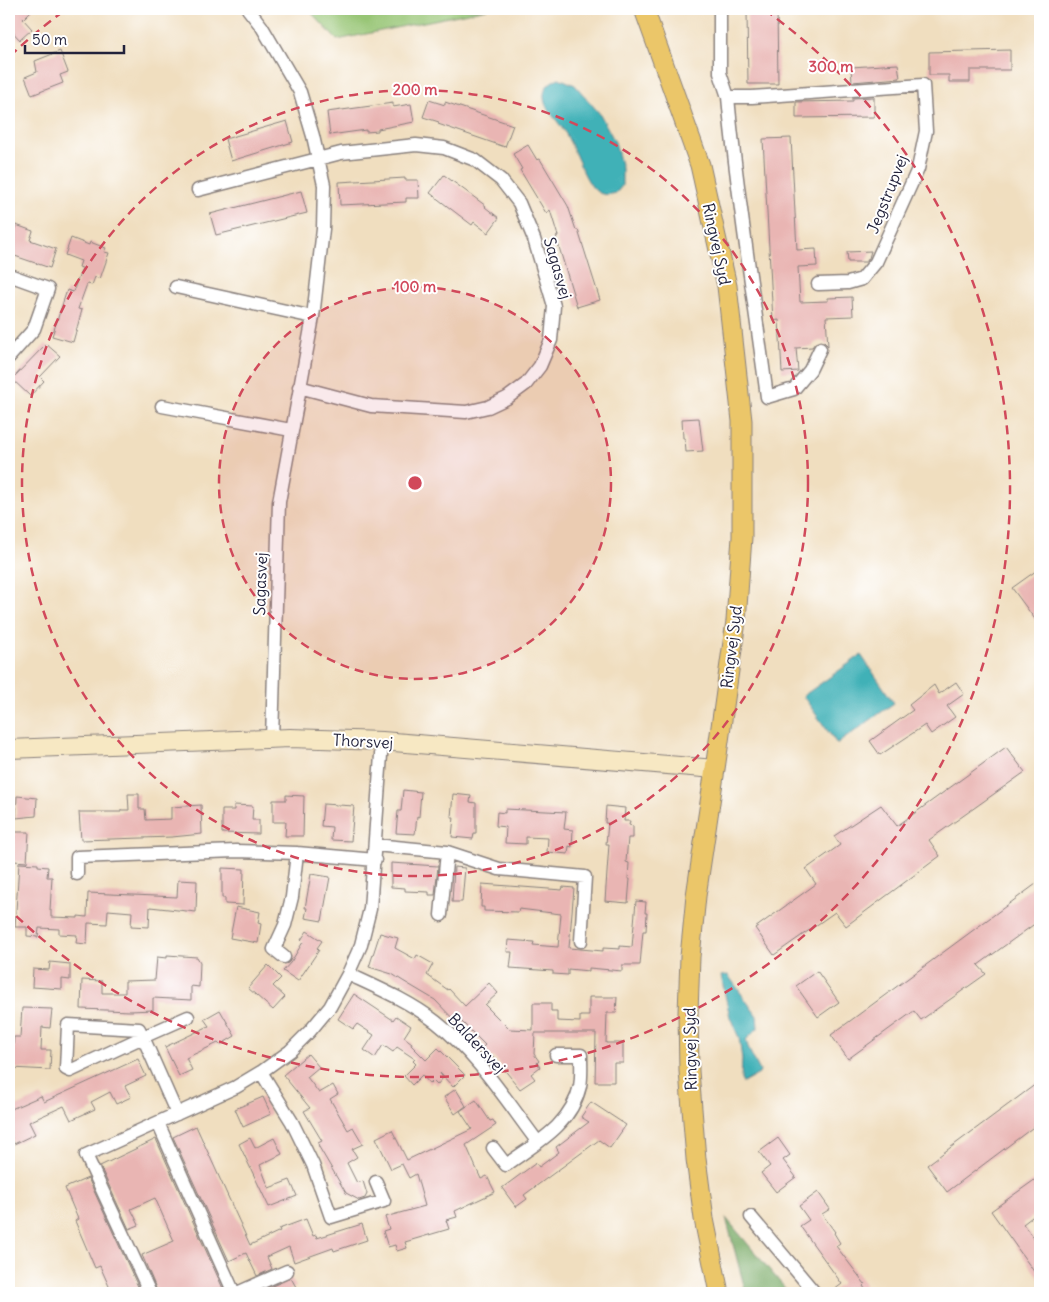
<svg xmlns="http://www.w3.org/2000/svg" width="1049" height="1302" viewBox="0 0 1049 1302" font-family="Delius,sans-serif">
<rect width="100%" height="100%" fill="#fff"/>
<filter id="ink" filterUnits="userSpaceOnUse"><feTurbulence type="fractalNoise" baseFrequency=".02" numOctaves="2"/><feDisplacementMap in="SourceGraphic" scale="10" xChannelSelector="R" yChannelSelector="G"/><feConvolveMatrix kernelMatrix="1 2 1 2 8 2 1 2 1" color-interpolation-filters="sRGB"/></filter>
<filter id="wash" filterUnits="userSpaceOnUse"><feTurbulence type="fractalNoise" baseFrequency=".0096" numOctaves="4" result="noise"/><feDisplacementMap in="SourceGraphic" scale="20" xChannelSelector="R" yChannelSelector="G"/><feGaussianBlur stdDeviation="1.12" result="paint"/><feColorMatrix in="noise" values="0 0 0 0 0 0 0 0 0 0 0 0 0 0 0 0 0 1.4 0 .05"/><feComposite in="paint" operator="in"/></filter>
<g filter="url(#wash)">
<rect width="100%" height="100%" fill="#f0debf"/>
<path fill="#97c574" stroke="#5c7458" d="M308 9H487L337 40Z"/>
<path fill="#79aa66" stroke="#4e6650" d="M726 1218 789 1293H746Z"/>
<path fill="#41b1b7" stroke="#326a79" d="M559 78 575 85 600 114 615 142 622 168V186L616 193C608 195 602 196 595 190 583 179 573 143 562 128 556 118 545 110 544 98 543 87 550 82 559 78Z
M861 655 894 703 837 744 803 696Z
M728 975 757 1016 758 1028 746 1040 749 1050 760 1071 759 1074 743 1083 741 1080 742 1059 739 1038 730 1017 721 976Z"/>
<g id="blocks">
<path fill="#e9b5b3" d="M9 9H33L23 19 32 29 20 40 9 28Z
M756 9H777L778 84H748L747 11H756Z
M1010 50V70H970V82H949V75H929V52Z
M60 51 68 72 60 75 63 83 32 95 25 77 37 72 35 61Z
M898 64 900 78 852 82 851 67Z
M874 97V117L796 118V102L853 101V98Z
M429 100 445 105V102L513 125 505 147 438 124 439 122 423 117Z
M393 103V107L411 104 414 122 378 129V131L366 132V130L330 135 327 112Z
M287 121 293 142 231 161 225 139Z
M791 138 797 250 816 249 817 266 798 267 800 302 828 301V298L852 297 853 316 826 317 828 346 824 342 820 341 815 343 812 347 796 348 798 371 782 372 779 320 773 321 763 139Z
M528 145 537 160 540 159 568 206 576 230H578L600 300 577 307 556 237 558 236 550 210 546 213 520 170 522 169 513 154Z
M444 175 486 206 485 207 499 218 488 233 474 222 472 225 430 193Z
M405 178V180H418L419 198H406V202L340 205 339 182Z
M301 191 307 213 216 235 210 214Z
M16 225 33 231 30 240 56 249 50 268 9 254V232L13 234Z
M71 238 89 245 90 242 106 248 104 252 109 253 100 279 95 277 92 285 87 284 78 309 82 310 73 342 52 336 67 290 73 292 82 268 79 267 81 261 65 255Z
M871 251 869 258 866 262H848L847 252Z
M46 344 60 356 40 377 44 381 30 396 12 379Z
M699 418 703 451 686 452 685 438H683L682 419Z
M1040 568V626L1012 588Z
M956 682 964 694 947 706 955 717 931 734 925 725 880 755 870 741 913 710 909 705 934 685 939 694Z
M1006 747 1025 772 929 840 940 856 846 926 835 912 774 955 755 928 816 884 806 869 840 845 834 836 881 805 897 826Z
M403 790 421 792 419 817 417 816 415 834 396 833 398 811H401Z
M128 794H139V809H145L146 820 171 819V807L201 805 202 834 172 837 81 840 79 812H121V810H129Z
M453 794 471 796 470 802 476 803V833H474L473 839 452 837 454 817H451Z
M286 795 304 796 303 836H285L286 822H273V800H286Z
M17 796 37 798 36 816 16 818Z
M323 804 354 806 351 841 331 840 332 827 321 826Z
M234 805 253 806 252 820H259V834L222 833V810H234Z
M606 806 625 808 624 821H630L629 825 633 826V838H628L626 862 629 863 628 879H630L628 903 605 901 609 844H606L608 823H605Z
M505 809 566 812 564 829 573 830 572 847 569 846 568 854 547 852 548 838 526 837V844L505 843 506 827 496 826 497 812 505 813Z
M15 832H29L27 862 13 861Z
M19 863 38 864V866L48 867 47 877H52L50 910H51V917L78 918V916L87 917 88 893 177 897 178 880 197 881 196 912 150 907 149 927 131 926 132 912 108 910 107 924 88 923 87 944 76 943 77 935 59 934V929L39 928 38 937 27 936V927H15Z
M391 863 438 866 435 895H429V892L405 891V888L391 887Z
M454 867 465 868 462 902H452Z
M222 868 244 869 243 905 225 904V898H222Z
M311 874 330 877 322 921 305 918 307 908H305Z
M1040 881V920L978 965 986 974 921 1020 914 1011 848 1059 831 1035Z
M482 884 562 890 563 887 574 888 569 948 603 951V948L620 949V946L632 947 636 901 646 902 645 913H647L646 931H643L640 965H622V971L589 968V971L568 969V975L553 974V971L510 968 512 952H507L508 940 534 942 533 945 558 947 561 914 519 909 518 912 484 911V907H481Z
M236 907 260 912 258 923 261 924 258 943 230 938Z
M307 931 322 941 317 948 319 950 298 981 283 971 291 962 303 942 301 940Z
M380 933 398 938 395 948 415 959 417 955 433 964 427 975 448 990 449 989 465 1006 489 983 498 993 485 1005 509 1029 533 1030V1003H551V1011H557V1021L580 1022V1016H589V997H617L616 1013H607L606 1043H623V1063H614V1082H595L596 1033H535L534 1054 539 1061 537 1063 540 1067 531 1074 535 1079 520 1089 494 1057 492 1058 482 1048 485 1045 460 1020 457 1023 435 1000 403 981 392 974 369 967Z
M167 955 197 957 200 962 199 987 191 986V1000L153 998V1010L130 1011 81 1009 82 980 102 981V993H125V981L155 980 157 957 167 958Z
M50 962 70 964V980L62 979V989L32 987 33 969 49 970Z
M268 965 281 978 273 986 285 997 273 1010 248 988Z
M817 971 839 1002 818 1017 796 986Z
M354 994 393 1020 396 1016 411 1026 404 1037 412 1043 411 1045 426 1060 438 1048 465 1075 453 1087 440 1073 443 1078 437 1085 433 1081 430 1084 422 1075 412 1085 404 1076 416 1064 413 1061 415 1059 397 1047 393 1052 383 1045 375 1058 364 1050 374 1035 357 1024 353 1029 338 1019Z
M22 1008 52 1009 50 1028 42 1027 41 1050H51L50 1070 11 1068 14 1037H20Z
M220 1010 235 1036 220 1045 218 1043 186 1058 192 1070 179 1076 165 1047 209 1026 204 1019Z
M308 1054 319 1067 307 1077 319 1093 333 1085 338 1094 330 1099 348 1130 353 1127 363 1144 352 1149 357 1157 347 1163 357 1183 363 1181 367 1194 365 1198 359 1200 346 1193 319 1147 318 1143 322 1141 304 1111 310 1108 283 1075Z
M138 1059 146 1076 125 1086 131 1097 116 1104 110 1092 91 1102 95 1109 71 1120 64 1106 29 1122 35 1134 14 1144 9 1132V1110L41 1096 44 1102Z
M1040 1081V1122L947 1192 927 1165Z
M456 1089 466 1106 455 1114 444 1097Z
M263 1097 271 1114 243 1127 235 1109Z
M476 1100 490 1121 493 1120 496 1125 466 1145 481 1179 487 1176 495 1192 455 1211 457 1217 446 1220 449 1229 405 1242 407 1248 397 1251 395 1245 388 1247 383 1231 389 1229 385 1217 425 1206 416 1174 409 1178 402 1164 391 1169 376 1138 392 1130 407 1160 472 1129 460 1111Z
M591 1102 626 1125 610 1148 599 1140 524 1195 527 1199 516 1207 502 1188 536 1163 539 1167 559 1152 556 1147 589 1122 581 1117Z
M196 1126 250 1245 280 1231 279 1229 306 1219 313 1236 316 1235 317 1238 362 1224 367 1240 334 1251 333 1248 294 1262 289 1247 267 1257 272 1269 257 1276 246 1253 229 1261 173 1137Z
M250 1138 255 1148 274 1138 282 1154 260 1165 269 1188 290 1180 297 1196 269 1207 239 1144Z
M778 1138 790 1155 783 1160 796 1177 776 1192 761 1173 770 1166 759 1152Z
M156 1139 225 1293H158L142 1255 174 1241 155 1198 131 1209 139 1225 129 1229 100 1166Z
M1040 1176V1211L1023 1224 1040 1247V1280L991 1211Z
M88 1178 141 1293H112L100 1266 95 1268 75 1221 78 1219 65 1188Z
M818 1192 830 1209 822 1214 835 1232 834 1233 840 1243 836 1246 865 1284 863 1286 868 1293H830L842 1284 800 1226 809 1220 799 1206Z
M291 1278 296 1287 283 1293H265L263 1290Z"/>
</g>
</g>
<g filter="url(#ink)">
<use href="#blocks" fill-opacity="0" stroke="#89807d" stroke-width="1"/>
<g fill="none" stroke-linecap="round" stroke-linejoin="round">
<defs>
<path id="street" d="M248 9 262 27 300 92 313 136 324 185 323 229 313 317 279 502 272 739
M720 9V73L728 97
M198 190 341 153 416 145 444 148 475 160 501 180 519 203 534 239 554 306 551 340 540 366 526 384 507 398 488 407 466 412 371 406 299 387
M9 275 48 289 34 329 9 357
M818 284 848 283 862 279 876 262 918 169 926 131 923 85 752 97H728C737 197 754 297 767 397L794 389 810 370 820 349
M176 287 313 317
M162 406 291 430
M375 845 447 852 499 869 585 877 581 941
M77 874V857L236 851 297 853 375 860
M441 915 447 852
M284 957 274 949 285 925 292 897 297 853
M348 974C378 988 409 1001 436 1022 477 1054 506 1100 537 1141
M261 1072 292 1122 313 1165 331 1217 384 1201 376 1182
M177 1114 143 1037 70 1071 66 1069 68 1025 139 1029 143 1037 188 1017
M158 1123 234 1293
M493 1148 506 1165C536 1143 571 1126 580 1086 582 1076 581 1065 581 1055H556
M751 1217 815 1293
M150 1293 86 1155 236 1087 261 1072 290 1051 310 1031 330 1007 348 974 361 945 370 909 382 741
M237 1293 287 1271"/>
<path id="secondary" d="M9 749 290 738 382 741 715 769"/>
<path id="primary" d="M644 9 700 165 727 286 742 421V537L736 621 715 769 696 896 690 957 688 1013 689 1071 696 1159 704 1219 719 1293"/>
</defs>
<use href="#street" stroke="#89807d" stroke-width="15"/>
<use href="#secondary" stroke="#89807d" stroke-width="20"/>
<use href="#primary" stroke="#89807d" stroke-width="21"/>
<use href="#street" stroke="#fff" stroke-width="12"/>
<use href="#secondary" stroke="#f7e8c3" stroke-width="18"/>
<use href="#primary" stroke="#ebc669" stroke-width="19"/>
</g>
</g>
<circle cx="415" cy="483" r="196" fill="#d1495b" fill-opacity=".12"/>
<g fill="none" stroke="#d1495b" stroke-width="2.5" stroke-dasharray="9 6">
<circle cx="415" cy="483" r="196"/>
<circle cx="415" cy="483" r="393"/>
<path d="M10 56A589 589 0 0 1 65 10M765 10A589 589 0 1 1 10 910"/>
</g>
<g text-anchor="middle" dominant-baseline="central" stroke-width="4" stroke-linejoin="round" paint-order="stroke">
<g font-size="16" fill="#22223b" stroke="#fff">
<text transform="translate(887 194) rotate(-68)">Jegstrupvej</text>
<text transform="translate(717 244) rotate(78)">Ringvej Syd</text>
<text transform="translate(558 268) rotate(74)">Sagasvej</text>
<text transform="translate(260 584) rotate(-88)">Sagasvej</text>
<text transform="translate(731 647) rotate(-83)">Ringvej Syd</text>
<text transform="translate(363 741) rotate(3)">Thorsvej</text>
<text transform="translate(477 1043) rotate(47)">Baldersvej</text>
<text transform="translate(690 1049) rotate(-91)">Ringvej Syd</text>
</g>
</g>
<circle cx="415" cy="483" r="8" fill="#d1495b" stroke="#fff" stroke-width="2.5"/>
<g font-size="15" text-anchor="middle" font-weight="bold" fill="#d1495b" stroke="#fff" stroke-width="4" stroke-linejoin="round" paint-order="stroke">
<text x="831" y="72">300 m</text>
<text x="415" y="95">200 m</text>
<text x="415" y="292">100 m</text>
</g>
<rect width="1049" height="1302" fill="none" stroke="#fff" stroke-width="30"/>
<path d="M25 45v8h99v-8" fill="none" stroke="#22223b" stroke-width="2.5"/>
<text x="32" y="45" font-size="15" fill="#22223b" stroke="#ffffff" stroke-width="4" paint-order="stroke">50 m</text>
</svg>
